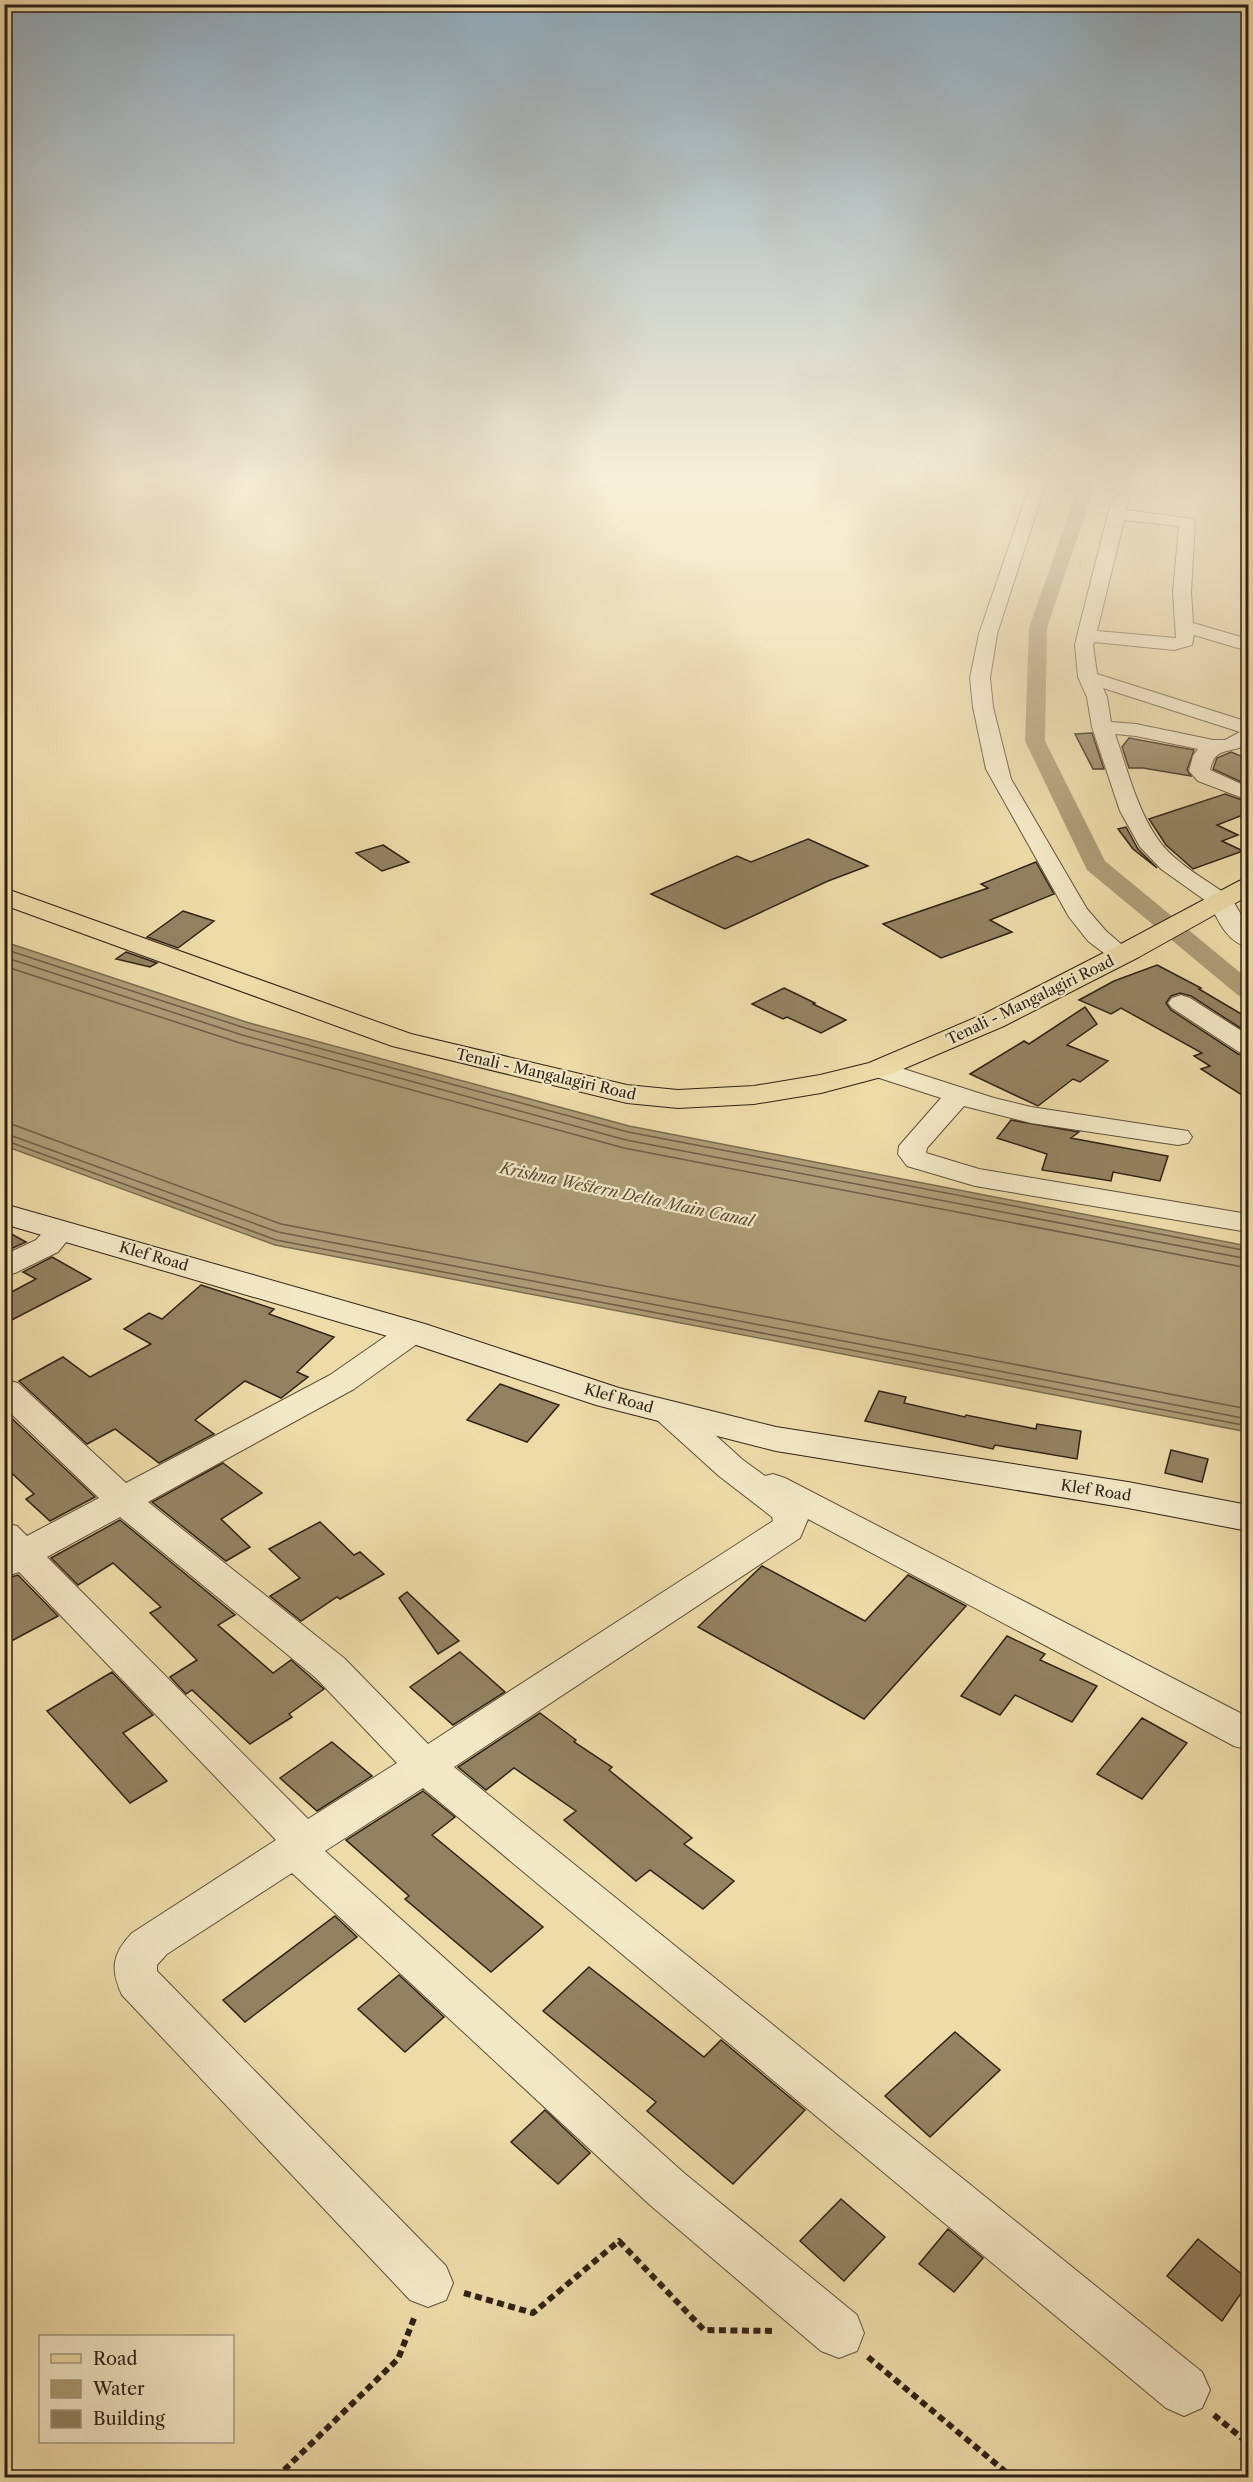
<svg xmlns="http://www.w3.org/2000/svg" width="1253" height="2482" viewBox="0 0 1253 2482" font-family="'Libre Caslon Text',serif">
<rect width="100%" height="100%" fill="#eddba8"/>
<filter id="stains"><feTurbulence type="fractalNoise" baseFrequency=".00333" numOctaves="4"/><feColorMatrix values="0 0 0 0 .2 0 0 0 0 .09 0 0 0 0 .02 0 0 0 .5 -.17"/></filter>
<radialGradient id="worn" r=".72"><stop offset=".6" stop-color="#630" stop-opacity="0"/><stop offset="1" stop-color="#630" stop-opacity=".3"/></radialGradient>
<path fill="#ac9c76" stroke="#7a6b4f" stroke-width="1.5" d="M5 942 246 1022 629 1126 1248 1246V1432L275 1245 5 1146Z"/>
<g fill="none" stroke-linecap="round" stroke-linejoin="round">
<path stroke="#6e5e46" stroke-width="1.5" d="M4 949 245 1028 628 1132 1248 1251
M4 957 242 1035 626 1140 1248 1259
M4 966 240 1043 624 1148 1248 1268
M4 1124 14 1125 281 1224 1248 1409
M4 1133 278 1232 1248 1419
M4 1140 276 1240 1248 1426"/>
<path fill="#ac9c76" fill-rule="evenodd" d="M1080 482H1096L1047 628 1045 741 1105 861 1248 979V998L1239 996 1087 870 1025 741 1029 628Z"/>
</g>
<path fill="#928261" stroke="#2f2115" stroke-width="1.5" d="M1092 733 1104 769H1093L1075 734Z
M1129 738 1194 750 1187 770 1191 776 1143 768H1129L1122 747Z
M1231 752 1248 759V785L1213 769 1217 758Z
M1225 794 1248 802V813L1217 825 1238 835 1222 841 1243 851 1193 869 1166 845 1149 819Z
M1126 827 1138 849 1157 868 1133 849 1118 829Z
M808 839 868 866 828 881 725 929 651 894 737 856 751 862Z
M383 845 409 862 382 871 356 853Z
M1036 862 1054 894 990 920 1012 932 941 958 883 924 988 888 981 884Z
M183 911 214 921 178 948 147 937Z
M126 952 157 963 150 967 116 959Z
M1157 965 1201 988 1199 989 1248 1018V1033L1191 996 1180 993 1171 996 1166 1003 1171 1010 1238 1054 1248 1056V1099L1201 1069 1210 1066 1194 1056 1202 1053 1121 1008 1111 1014 1079 1000 1114 981Z
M784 988 815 1003 813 1004 846 1020 821 1033 787 1017 783 1019 752 1004Z
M1085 1007 1097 1024 1067 1045 1108 1061 1080 1082 1073 1079 1038 1106 970 1074 1024 1041 1029 1044Z
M1011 1120 1079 1132 1071 1138 1168 1156 1160 1181 1113 1172 1111 1181 1042 1170 1047 1154 997 1138Z
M4 1230 26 1242 4 1252Z
M52 1257 91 1279 4 1324V1296L36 1279 23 1272Z
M201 1285 274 1309 269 1314 334 1337 297 1372 308 1377 281 1398 245 1381 195 1420 214 1434 159 1463 115 1429 87 1444 19 1381 63 1357 90 1377 151 1344 124 1329 149 1313 162 1319Z
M500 1384 559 1405 527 1442 467 1420Z
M879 1391 906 1397 904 1403 965 1417 966 1415 1036 1429 1037 1424 1081 1431 1077 1459 995 1445 993 1449 865 1421Z
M4 1411 95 1497 50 1521 26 1499 34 1494 4 1466Z
M1171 1450 1208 1459 1202 1482 1165 1473Z
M223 1463 262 1493 221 1519 250 1547 226 1561 152 1502Z
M120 1520 235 1615 218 1625 273 1673 291 1660 324 1689 289 1714 292 1717 250 1744 192 1690 186 1694 170 1677 197 1660 150 1613 161 1607 113 1563 78 1585 51 1558Z
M320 1522 354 1555 360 1552 384 1574 340 1599 337 1597 301 1621 270 1596 300 1578 269 1549Z
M762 1566 865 1621 908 1575 966 1606 864 1719 698 1627Z
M18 1575 58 1616 4 1645V1579Z
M407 1592 459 1641 438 1654 399 1598Z
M1007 1636 1045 1654 1040 1660 1097 1686 1072 1722 1015 1695 1000 1715 961 1696Z
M460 1652 505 1692 453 1725 410 1687Z
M112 1672 153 1715 123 1733 167 1781 130 1803 47 1711Z
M540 1713 576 1740 574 1742 612 1767 609 1770 692 1838 684 1844 734 1881 703 1909 650 1870 636 1881 564 1820 576 1811 514 1768 486 1790 458 1767Z
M1142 1718 1187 1743 1142 1799 1097 1774Z
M332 1742 372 1776 317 1811 280 1778Z
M423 1791 455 1817 432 1835 543 1927 491 1972 405 1899 409 1896 346 1840Z
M335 1916 357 1937 245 2022 223 2000Z
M589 1967 704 2057 721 2040 805 2110 733 2184 647 2111 656 2102 543 2011Z
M399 1975 444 2017 405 2052 358 2009Z
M955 2032 1000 2070 930 2137 885 2096Z
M545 2110 590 2153 558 2184 511 2142Z
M841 2199 885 2237 844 2281 800 2241Z
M948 2229 983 2258 954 2292 919 2264Z
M1198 2239 1248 2279V2283L1222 2321 1167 2276Z"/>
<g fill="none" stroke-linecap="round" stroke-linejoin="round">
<defs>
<path id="minor" d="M1031 482H1046L997 634 990 678 993 707 1011 779 1087 909 1106 931 1134 955 1131 960 1122 962 1113 960 1088 941 1069 917 986 769 973 707 970 678 979 634Z
M1121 494 1129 499 1126 510 1193 519 1195 522 1191 592 1193 623 1248 639V651L1194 635 1192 645 1174 650 1094 642 1093 645 1097 674 1248 722V744C1228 755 1216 745 1210 770L1248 787V800L1198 781 1189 771 1193 756 1198 749 1136 736 1115 734C1127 768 1136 807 1157 838 1174 863 1205 879 1229 896L1233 901 1229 906 1221 908 1213 906 1161 869 1140 847 1120 811 1092 727 1087 697 1078 677 1075 645 1077 636 1108 514 1113 499ZM1124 520 1179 526 1173 592 1176 638 1097 631ZM1103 688 1240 732 1225 740H1213L1136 724 1111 722 1107 697Z
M1181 995 1190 998 1248 1035V1054L1239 1052 1172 1008 1168 1003 1172 998Z
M879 1061 994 1098 1031 1107 1188 1131 1192 1137 1188 1143 1178 1145 1031 1123 964 1106 927 1148 926 1153 979 1169 1248 1214V1232L975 1186 907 1166 898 1154 899 1146 941 1098 870 1075 866 1069 870 1063Z
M61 1221 72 1224 76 1230 58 1252 15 1273 4 1276V1255L36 1240 50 1224Z
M413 1322 424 1325 429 1332 424 1339 354 1389 148 1502 344 1658 428 1744 773 1521 772 1517 719 1476 657 1420 652 1412 657 1404 669 1401 681 1404 743 1460 765 1476 773 1474 785 1478 1248 1717V1750L1234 1746 808 1519 800 1538 454 1767 1202 2372 1210 2390 1202 2408 1184 2416 1166 2408 423 1788 325 1851 684 2173 857 2315 864 2333 857 2351 839 2358 821 2351 650 2205 292 1873 167 1954 157 1965V1971L446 2266 453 2283 446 2300 428 2307 410 2300 122 1995C110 1969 112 1954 132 1933L276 1840 19 1572 4 1577V1523L17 1526 27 1536 99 1498 4 1407V1380L18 1383 126 1483 330 1375 402 1325ZM120 1517 316 1678 397 1763 308 1819 47 1557Z"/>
<path id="tertiary" d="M1221 893 1230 896 1248 926V947C1226 942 1218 919 1208 901L1212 896Z"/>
<path id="secondary" d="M4 1204 425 1324 619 1388 776 1427 1128 1482 1248 1505V1531L1128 1508 776 1451 596 1405 401 1340 4 1224Z"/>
<path id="primary" d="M1248 878V896L1139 957 1004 1026 889 1075 821 1093 754 1104 678 1108 627 1103 392 1046 4 905V888L411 1034 627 1085 678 1090 754 1086 820 1075 869 1063 984 1014 1119 945 1239 881Z"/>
</defs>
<use href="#minor" stroke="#5e503a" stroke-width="2"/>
<use href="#tertiary" stroke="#5e503a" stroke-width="2"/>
<use href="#secondary" stroke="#2f2115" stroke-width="2"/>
<use href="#primary" stroke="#2f2115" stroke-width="2"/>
<path stroke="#2f2115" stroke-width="6" stroke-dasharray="7 4.5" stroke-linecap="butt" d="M464 2293 533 2313 619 2241 704 2330 774 2331
M868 2357 1013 2478
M1214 2415 1248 2443
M276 2478 398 2359 415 2316"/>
<use href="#minor" fill="#f3e8c6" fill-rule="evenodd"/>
<use href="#tertiary" fill="#f3e8c6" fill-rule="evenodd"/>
<use href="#secondary" fill="#f3e8c6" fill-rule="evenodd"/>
<use href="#primary" fill="#eddba8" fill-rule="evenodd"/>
</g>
<linearGradient id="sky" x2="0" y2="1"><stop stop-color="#90aaba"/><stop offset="0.58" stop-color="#f7efd8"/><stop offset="1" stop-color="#f7efd8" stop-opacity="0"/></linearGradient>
<rect width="1253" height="829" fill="url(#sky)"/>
<g text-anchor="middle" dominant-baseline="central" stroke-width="4.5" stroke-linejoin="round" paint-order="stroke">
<g font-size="15" fill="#2f2115" stroke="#f3e8c6">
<text transform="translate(1030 1000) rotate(-26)">Tenali - Mangalagiri Road</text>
<text transform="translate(546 1074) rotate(13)">Tenali - Mangalagiri Road</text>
<text transform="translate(154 1256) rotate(16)">Klef Road</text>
<text transform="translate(619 1398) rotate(16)">Klef Road</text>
<text transform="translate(1096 1490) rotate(9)">Klef Road</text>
</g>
<g font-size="16" font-style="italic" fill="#5b4c37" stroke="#f3e8c6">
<text transform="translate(627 1194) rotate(12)">Krishna Western Delta Main Canal</text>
</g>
</g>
<rect width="1253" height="2482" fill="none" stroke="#eddba8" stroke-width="24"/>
<rect x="6" y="6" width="1241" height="2470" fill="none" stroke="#2f2115" stroke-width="3"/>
<rect x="12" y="12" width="1229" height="2458" fill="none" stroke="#2f2115" stroke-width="1.5"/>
<rect x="39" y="2335" width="195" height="108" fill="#f3e8c6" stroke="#a5987f" stroke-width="1.5"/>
<rect x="51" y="2354" width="30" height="9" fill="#eddba8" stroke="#a5987f" stroke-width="1.5"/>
<text x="93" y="2365" font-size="18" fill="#2f2115">Road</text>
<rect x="51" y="2380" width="30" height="18" fill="#ac9c76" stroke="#a5987f" stroke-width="1.5"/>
<text x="93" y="2395" font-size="18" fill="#2f2115">Water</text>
<rect x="51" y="2410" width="30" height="18" fill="#928261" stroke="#a5987f" stroke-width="1.5"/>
<text x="93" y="2425" font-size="18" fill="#2f2115">Building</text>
<rect width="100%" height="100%" filter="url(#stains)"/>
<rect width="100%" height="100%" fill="url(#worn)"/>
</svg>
